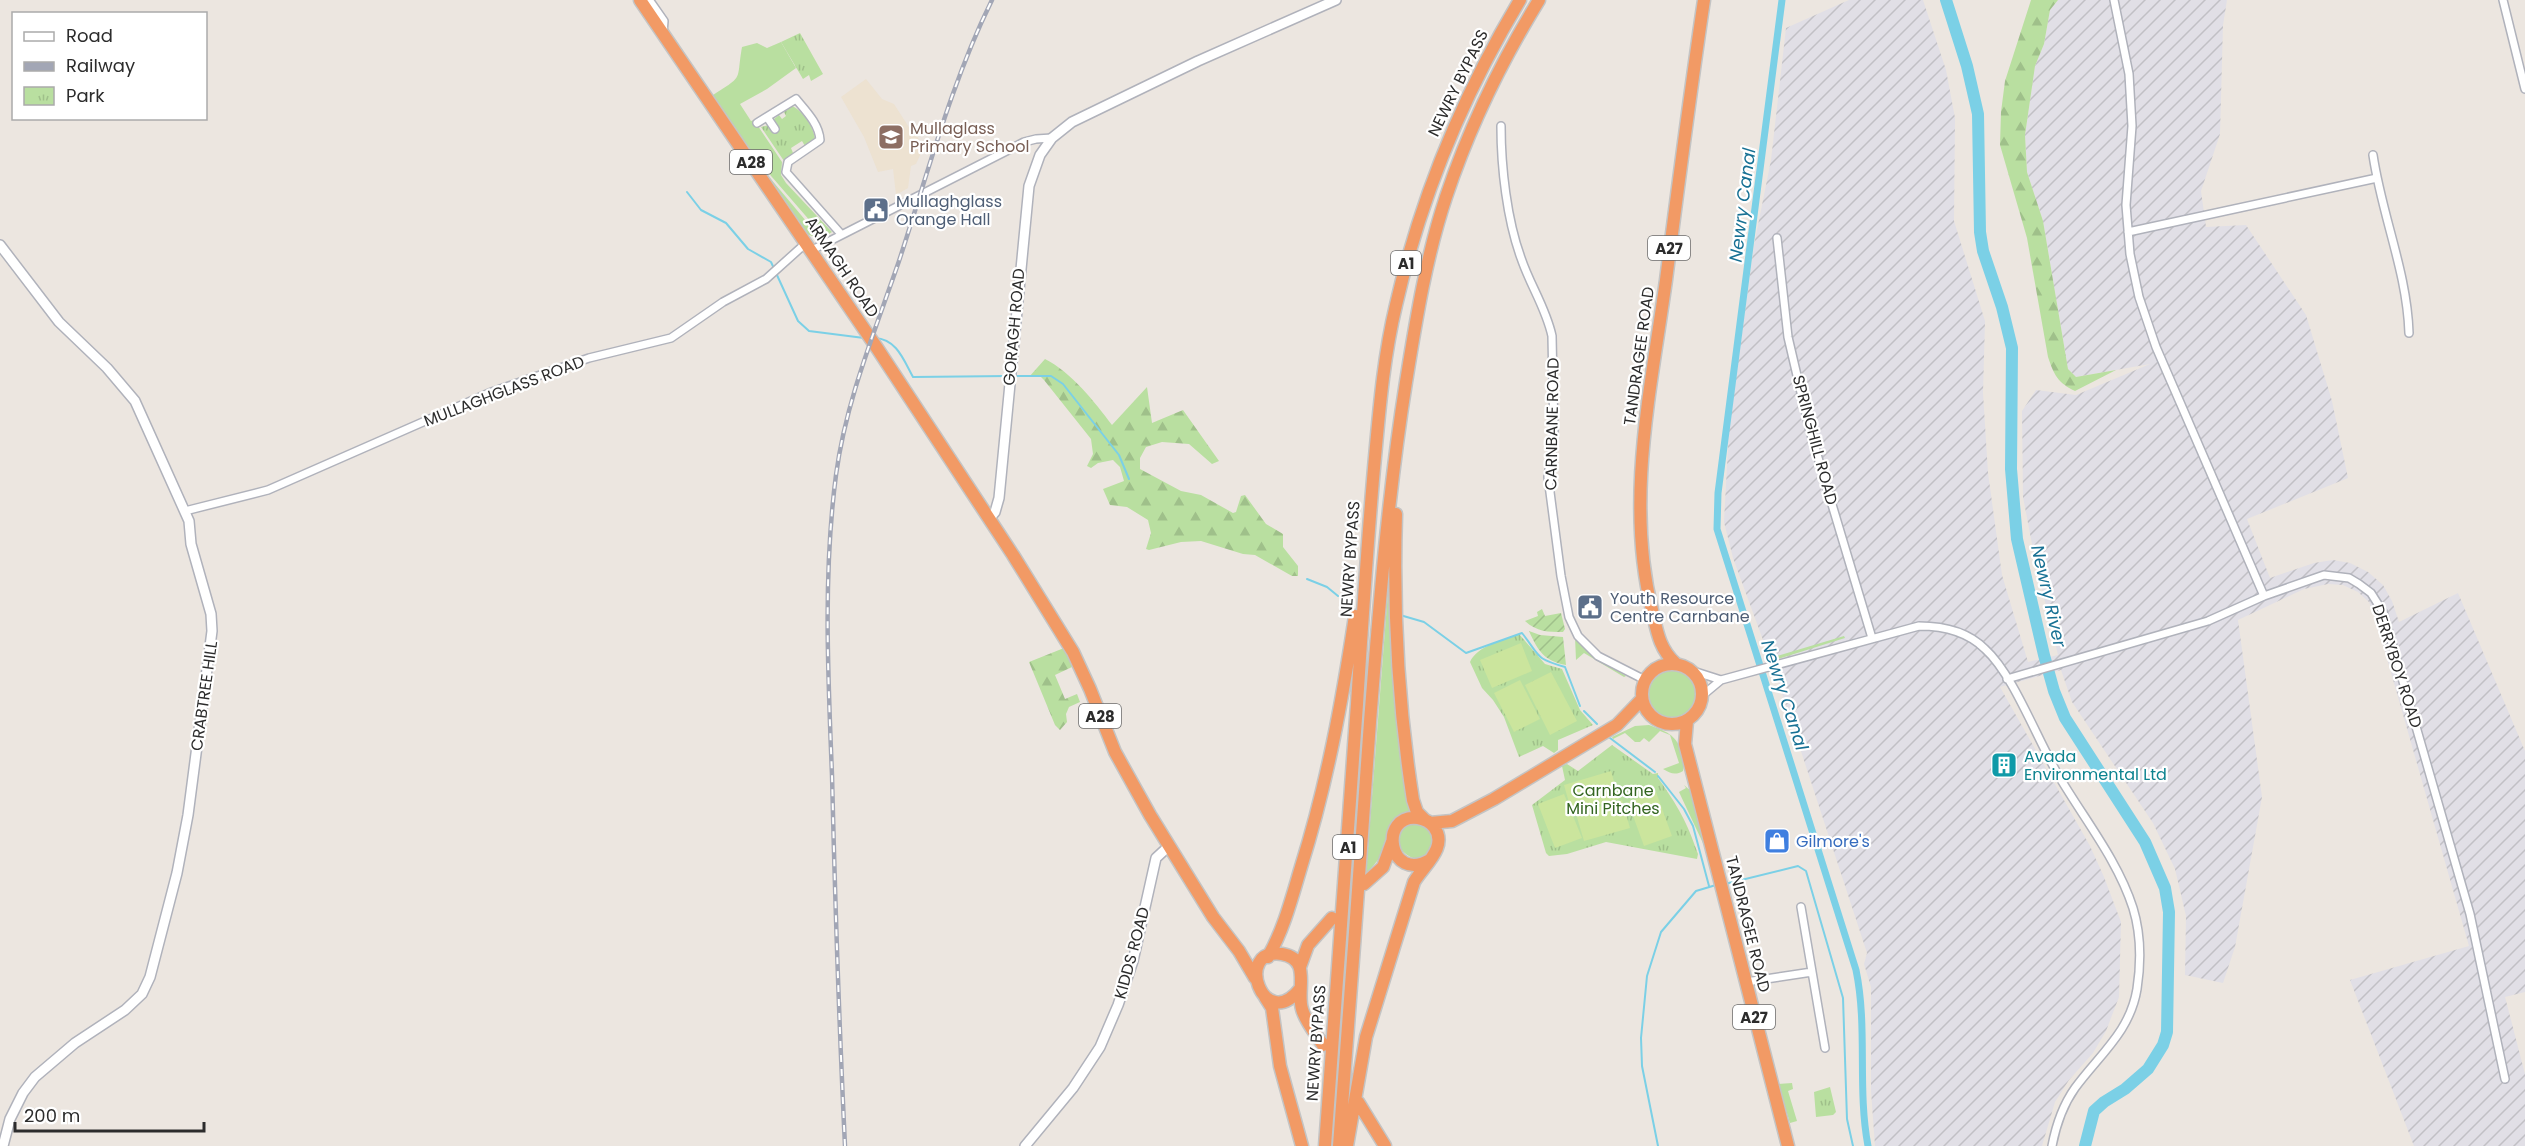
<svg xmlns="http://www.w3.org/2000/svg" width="2525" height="1146" viewBox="0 0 2525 1146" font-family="Poppins,sans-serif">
<defs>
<pattern id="industrial-furrows" width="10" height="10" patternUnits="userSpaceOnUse" patternTransform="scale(1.5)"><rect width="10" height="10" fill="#e1dfe6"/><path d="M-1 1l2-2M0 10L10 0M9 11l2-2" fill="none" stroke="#c1c0c5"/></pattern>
<pattern id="forest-firs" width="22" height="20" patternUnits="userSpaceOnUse" patternTransform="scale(1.5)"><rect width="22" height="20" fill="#b9dfa0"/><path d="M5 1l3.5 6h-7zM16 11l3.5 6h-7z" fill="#9fc08a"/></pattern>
<pattern id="park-tufts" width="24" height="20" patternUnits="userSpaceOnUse" patternTransform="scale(1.5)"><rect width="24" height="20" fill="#b9dfa0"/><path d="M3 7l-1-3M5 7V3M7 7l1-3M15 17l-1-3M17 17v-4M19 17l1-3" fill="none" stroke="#9fc08a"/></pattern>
<pattern id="garden-furrows" width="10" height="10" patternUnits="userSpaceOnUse" patternTransform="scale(1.5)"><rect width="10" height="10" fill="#b9dfa0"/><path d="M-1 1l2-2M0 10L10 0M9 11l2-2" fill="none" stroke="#9fc08a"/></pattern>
</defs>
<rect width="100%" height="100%" fill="#ece6e0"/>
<path fill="url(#industrial-furrows)" d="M1849 0H1923L1946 70 1955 118 1954 221 1985 321 1983 393 1988 473 2002 575 2028 662 2058 655 2036 565 2023 497 2022 411 2036 390 2076 395 2150 364 2076 377 2068 369 2043 221 2027 172 2025 135 2035 66 2044 44 2050 10 2058 0H2227L2223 25 2220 134 2201 191 2206 227 2246 225 2306 315 2332 401 2348 478 2247 519 2270 578 2314 563 2333 560 2350 563 2368 572 2383 585 2392 601 2399 622 2458 593 2525 751V992L2505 997 2525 1074V1146H2414L2350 980 2469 946 2376 620 2369 602 2358 592 2343 585 2328 584 2304 589 2238 620 2262 797 2235 947 2223 983 2185 975 2186 916 2175 869 2153 823 2072 702 2061 670 2000 687 2090 846 2104 877 2121 922 2119 997 2106 1031 2093 1053 2069 1080 2055 1102 2042 1146H1875L1871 1091V987L1864 964 1867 953 1778 681 1733 558 1724 522 1729 429 1754 245 1771 160 1786 28Z"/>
<path fill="#ede2d1" d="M866 79 882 99 894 104 914 135 918 137 922 151 916 164 911 166 908 188 896 195 893 169 878 172 864 137 841 97Z"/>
<path fill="#b9dfa0" d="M781 42 796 68 767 89 740 104 751 121 754 120 782 162 781 175 786 183 832 232 824 237 758 161 713 95C745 75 736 81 742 47L757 43 767 48Z
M754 159 822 240 807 234Z
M1391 553 1411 807 1410 811C1383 822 1391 828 1384 849 1381 858 1372 867 1366 874Z
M1844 636 1845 638 1768 662 1767 659Z
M1575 637 1591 654 1626 676 1624 677 1584 653 1576 660Z
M1648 694a24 24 0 1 1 48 0a24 24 0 1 1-48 0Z
M1649 725C1665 731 1676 734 1681 751 1683 759 1685 764 1683 771 1675 776 1670 773 1663 769L1679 763 1670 735 1660 731 1649 742 1644 738 1640 742H1635L1625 733 1613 739 1612 737 1635 726Z
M1684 785 1692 792 1709 856 1679 792 1686 788Z
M1417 822 1433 830 1435 849 1420 860C1393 855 1390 828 1417 822Z
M1792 1083 1793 1089 1788 1091 1797 1121 1790 1123 1778 1084Z"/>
<path fill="url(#forest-firs)" d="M2031 0H2058L2050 10 2044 44 2035 66 2025 135 2027 172 2043 221 2068 369 2076 377 2116 370 2075 391C2058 383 2054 375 2048 357L2027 238 2000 145 2001 112 2005 81Z
M1045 359C1072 373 1094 401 1112 425L1147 387 1152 423 1183 410 1219 461 1212 464 1189 444 1162 442 1146 447 1140 458V469L1181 491 1201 495 1233 513 1236 512 1241 496 1245 495 1266 524 1283 534V547L1298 566V576H1292L1255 555 1243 554 1201 541 1181 542 1149 550 1146 549 1151 533 1148 520 1127 507 1110 505 1103 489 1124 481 1120 467 1113 460 1098 463 1091 468 1087 466 1093 454 1091 439 1044 380 1040 376 1029 377Z
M1064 648 1072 667 1055 675 1065 699 1077 694 1080 702 1069 707 1066 714 1067 722 1060 730 1055 725 1029 662Z"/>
<path fill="url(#park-tufts)" d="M800 33 823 74 811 81 809 75 803 79 781 42Z
M792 106C803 111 813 126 815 138L805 146 802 141 791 148 793 153 784 161 761 127 769 125 774 132 778 130 774 119 779 115 782 119 786 116 784 112Z
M1519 634 1545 664 1562 669 1580 710 1593 725 1558 740V750L1554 753 1543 746 1519 757 1504 717 1493 700 1482 688 1470 662C1477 646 1503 640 1519 634Z
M1612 745 1653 774 1658 773V778C1678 806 1687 822 1698 854L1697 859 1606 842 1567 854 1549 856 1546 853 1532 805 1565 780 1562 766 1567 764 1578 771Z
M1830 1087 1836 1112 1833 1115 1816 1117 1814 1092Z"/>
<path fill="url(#garden-furrows)" d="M1542 609 1545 616 1561 613 1565 629 1563 632C1548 632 1537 632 1525 621L1538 616 1537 612Z
M1529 631 1540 635 1563 637 1566 665C1544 661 1538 651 1529 631Z"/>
<path fill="#cbe59d" d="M1521 643 1532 671 1492 688 1480 660Z
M1551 672 1577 721 1550 735 1525 685Z
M1520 680 1540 719 1514 732 1494 693Z
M1611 771 1619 799 1572 813 1564 785Z
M1656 792 1672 836 1644 846 1628 802Z
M1564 794 1582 838 1555 848 1538 804Z
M1622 800 1630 828 1584 841 1576 814Z"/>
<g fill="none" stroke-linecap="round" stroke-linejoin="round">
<path stroke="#7bd0e6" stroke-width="2" d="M687 192 701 210 726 223 748 249 771 262 798 321 809 331 864 338
M875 338C897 339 904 361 913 377L1009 376
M1014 376H1051L1063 384 1119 455 1129 479
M1307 579 1327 587 1338 596
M1400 615 1424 622 1466 653 1522 633C1541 657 1534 658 1565 667L1580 706
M1584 711 1597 724
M1610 738 1655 772
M1658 776 1684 809 1693 826 1709 886
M1725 884 1798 866 1806 871 1843 998 1847 1119 1853 1146
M1658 1146 1642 1066 1641 1038 1647 976 1661 932 1696 891 1716 885"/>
<path stroke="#7bd0e6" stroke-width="7" d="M1782 0 1718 493 1717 529 1856 970C1868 1028 1857 1088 1868 1146"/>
<path stroke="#7bd0e6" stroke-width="12" d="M1946 0 1967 66 1978 114 1980 232 1983 251 2002 307 2012 348 2011 469 2017 539 2044 655 2054 691 2065 718 2145 842 2165 888 2169 912 2167 1032 2163 1045 2148 1069 2125 1089 2104 1102 2094 1111 2085 1146"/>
<defs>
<path id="street" d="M2114 0 2129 74 2132 126 2126 205 2130 254 2139 297 2156 347 2264 596
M2503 0 2525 89
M642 2 650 1 664 21 663 33
M767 117 775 129
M757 123 796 99C806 111 819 124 820 140L788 162 786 172 841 234
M1501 126C1501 167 1507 220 1521 258 1530 285 1546 308 1552 336L1554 435 1548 477 1561 576 1569 617 1578 636 1598 656 1645 680
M2373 155C2382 216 2407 272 2409 333
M2128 232 2377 178
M1777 238 1788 337 1810 431 1872 638
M812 250 1024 142 1036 139 1052 138
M185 511 268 490 489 393 589 358 671 338 723 302 766 279 806 243
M1693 671 1721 680
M2007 679 2208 621 2264 596 2324 575 2349 578 2359 584 2371 593 2383 612 2470 914 2505 1079
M1703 695 1721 680 1919 626C1943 626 1967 631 1985 649 2014 675 2038 742 2060 778 2085 820 2118 861 2133 908 2141 934 2141 963 2137 989 2130 1032 2099 1055 2075 1088 2063 1105 2056 1125 2052 1146
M1801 907 1825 1048
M1746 982 1812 972"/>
<path id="secondary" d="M0 245 59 322 107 368 135 401 189 521 191 544 211 614 212 631 188 815 177 873 150 977 142 994 125 1010 75 1043 35 1077 23 1093 10 1119 3 1146
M989 519 995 512 999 498 1029 186 1040 155 1052 138 1072 122 1198 61 1336 0
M1025 1146 1073 1088 1100 1047 1118 1005 1133 961 1156 858 1169 846"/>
<path id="highway" d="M640 0 877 348 1013 555 1073 652 1090 689 1115 752 1150 815 1213 917 1239 951 1255 978
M1396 514C1393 610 1398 705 1413 800L1417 812 1425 820
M1675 663C1659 648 1657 631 1652 610 1625 501 1651 389 1666 280 1678 187 1690 93 1704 0
M1642 694a30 30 0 1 1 60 0a30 30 0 1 1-60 0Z
M1687 721 1685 744 1788 1146
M1430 823 1452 821 1494 799 1617 725 1642 699
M1364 884 1383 867 1392 842
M1268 957C1284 929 1292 897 1301 867 1327 784 1342 702 1355 616
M1300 967 1308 945 1332 918
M1300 989C1263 1035 1233 947 1282 954 1312 959 1296 990 1302 1009 1305 1021 1316 1034 1323 1045
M1265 997 1272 1008 1280 1066 1302 1146
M1358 1102 1385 1146
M1325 1146C1336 999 1347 852 1357 704 1362 626 1367 547 1374 468 1379 414 1383 359 1396 305 1421 196 1463 95 1520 0
M1339 1146C1350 1005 1360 863 1370 722 1379 608 1388 494 1406 382 1416 320 1426 257 1446 197 1469 128 1501 62 1539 0
M1347 1146 1366 1037 1414 882C1423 866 1449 847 1434 827 1430 822 1424 819 1418 818 1378 813 1388 884 1430 860"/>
</defs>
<use href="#street" stroke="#b0b2bb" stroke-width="10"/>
<use href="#secondary" stroke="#b0b2bb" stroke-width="12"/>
<use href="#highway" stroke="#c4c4c4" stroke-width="15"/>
<use href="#street" stroke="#fff" stroke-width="7"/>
<use href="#secondary" stroke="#fff" stroke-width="9"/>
<use href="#highway" stroke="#f29a65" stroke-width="12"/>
<defs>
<path id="rail" d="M845 1146C839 1022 835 899 832 775 828 675 823 574 836 475 846 400 875 331 899 261 928 173 951 83 992 0"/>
</defs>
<use href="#rail" stroke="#a2a6b5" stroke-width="4.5"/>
<use href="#rail" stroke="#fff" stroke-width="2" stroke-dasharray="7" stroke-linecap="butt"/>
</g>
<defs>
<symbol id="school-square" viewBox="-11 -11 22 22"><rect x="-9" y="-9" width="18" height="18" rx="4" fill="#8d6e63" stroke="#fff"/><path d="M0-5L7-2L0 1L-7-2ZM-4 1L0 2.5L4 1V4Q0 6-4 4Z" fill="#fff"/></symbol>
<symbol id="civic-square" viewBox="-11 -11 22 22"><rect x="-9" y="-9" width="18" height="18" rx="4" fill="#5c6f8a" stroke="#fff"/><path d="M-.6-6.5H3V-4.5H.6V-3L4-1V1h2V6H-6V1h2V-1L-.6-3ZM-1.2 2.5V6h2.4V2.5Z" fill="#fff"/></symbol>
<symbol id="building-square" viewBox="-11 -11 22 22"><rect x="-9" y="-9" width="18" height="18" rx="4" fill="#0f9aa8" stroke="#fff"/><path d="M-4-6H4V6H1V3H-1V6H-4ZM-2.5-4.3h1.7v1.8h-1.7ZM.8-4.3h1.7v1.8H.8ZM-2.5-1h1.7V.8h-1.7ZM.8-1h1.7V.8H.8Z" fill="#fff"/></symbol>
<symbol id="shop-square" viewBox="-11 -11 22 22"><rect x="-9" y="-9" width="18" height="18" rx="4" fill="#3f7fe0" stroke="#fff"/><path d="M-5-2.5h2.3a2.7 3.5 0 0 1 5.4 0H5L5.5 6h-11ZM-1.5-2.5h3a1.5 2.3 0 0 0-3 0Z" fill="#fff"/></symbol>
</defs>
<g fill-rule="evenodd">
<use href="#school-square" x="876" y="122" width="30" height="30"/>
<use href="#civic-square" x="861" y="195" width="30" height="30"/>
<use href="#civic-square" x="1575" y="592" width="30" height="30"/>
<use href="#building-square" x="1989" y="750" width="30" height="30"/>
<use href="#shop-square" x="1762" y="826" width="30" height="30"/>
</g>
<g text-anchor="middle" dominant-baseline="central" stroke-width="4.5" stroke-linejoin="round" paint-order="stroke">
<g fill="#fff" stroke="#6b6b6b" stroke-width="1.5">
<rect x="730" y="150" width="42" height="24" rx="4.5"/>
<rect x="1648" y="236" width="42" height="24" rx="4.5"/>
<rect x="1391" y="251" width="30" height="24" rx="4.5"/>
<rect x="1079" y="704" width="42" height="24" rx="4.5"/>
<rect x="1333" y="835" width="30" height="24" rx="4.5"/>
<rect x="1733" y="1005" width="42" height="24" rx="4.5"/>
</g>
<g font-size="15" font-weight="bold" fill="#2c2c2c">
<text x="751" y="162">A28</text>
<text x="1669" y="248">A27</text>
<text x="1406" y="263">A1</text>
<text x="1100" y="716">A28</text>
<text x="1348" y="847">A1</text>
<text x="1754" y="1017">A27</text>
</g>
<g font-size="16" fill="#2c2c2c" stroke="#fff">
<text transform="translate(1458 83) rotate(-64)">NEWRY BYPASS</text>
<text transform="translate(842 267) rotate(56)">ARMAGH ROAD</text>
<text transform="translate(1014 327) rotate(-85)">GORAGH ROAD</text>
<text transform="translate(1639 356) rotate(-82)">TANDRAGEE ROAD</text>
<text transform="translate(504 391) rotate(-21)">MULLAGHGLASS ROAD</text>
<text transform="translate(1552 424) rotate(-89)">CARNBANE ROAD</text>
<text transform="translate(1815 440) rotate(75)">SPRINGHILL ROAD</text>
<text transform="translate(1350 559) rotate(-86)">NEWRY BYPASS</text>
<text transform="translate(2397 666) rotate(72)">DERRYBOY ROAD</text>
<text transform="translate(204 696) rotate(-82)">CRABTREE HILL</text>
<text transform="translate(1748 924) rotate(76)">TANDRAGEE ROAD</text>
<text transform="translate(1132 953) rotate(-75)">KIDDS ROAD</text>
<text transform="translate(1316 1043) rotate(-86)">NEWRY BYPASS</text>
</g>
<g font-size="16" fill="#785e54" stroke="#fff" text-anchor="start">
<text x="910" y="128">Mullaglass<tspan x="910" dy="18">Primary School</tspan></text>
</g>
<g font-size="16" fill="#4e5e75" stroke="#fff" text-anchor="start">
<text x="896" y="201">Mullaghglass<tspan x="896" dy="18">Orange Hall</tspan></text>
<text x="1610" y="598">Youth Resource<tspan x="1610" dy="18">Centre Carnbane</tspan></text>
</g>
<g font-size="16" fill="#0d838f" stroke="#fff" text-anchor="start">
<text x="2024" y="756">Avada<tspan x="2024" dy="18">Environmental Ltd</tspan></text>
</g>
<g font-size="16" fill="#336520" stroke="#fff">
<text x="1613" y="790">Carnbane<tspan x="1613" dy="18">Mini Pitches</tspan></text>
</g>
<g font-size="16" fill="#366cbe" stroke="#fff" text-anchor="start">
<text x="1796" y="841">Gilmore's</text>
</g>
<g font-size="18" font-style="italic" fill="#187194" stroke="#fff">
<text transform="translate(1742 205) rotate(-83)">Newry Canal</text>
<text transform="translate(2049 596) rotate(77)">Newry River</text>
<text transform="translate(1785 695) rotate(72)">Newry Canal</text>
</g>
</g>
<rect x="12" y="12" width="195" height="108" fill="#ffffff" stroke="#ababab" stroke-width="1.5"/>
<rect x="24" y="32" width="30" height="9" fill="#ffffff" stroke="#ababab" stroke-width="1.5"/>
<text x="66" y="42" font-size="18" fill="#2c2c2c">Road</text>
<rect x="24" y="62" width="30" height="9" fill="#a2a6b5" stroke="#ababab" stroke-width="1.5"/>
<text x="66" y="72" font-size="18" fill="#2c2c2c">Railway</text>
<rect x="24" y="87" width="30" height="18" fill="url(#park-tufts)" stroke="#ababab" stroke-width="1.5"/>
<text x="66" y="102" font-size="18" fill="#2c2c2c">Park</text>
<path d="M15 1122v9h189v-9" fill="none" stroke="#2c2c2c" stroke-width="3"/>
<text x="24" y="1122" font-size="18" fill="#2c2c2c" stroke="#ffffff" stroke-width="4.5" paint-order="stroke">200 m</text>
</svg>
